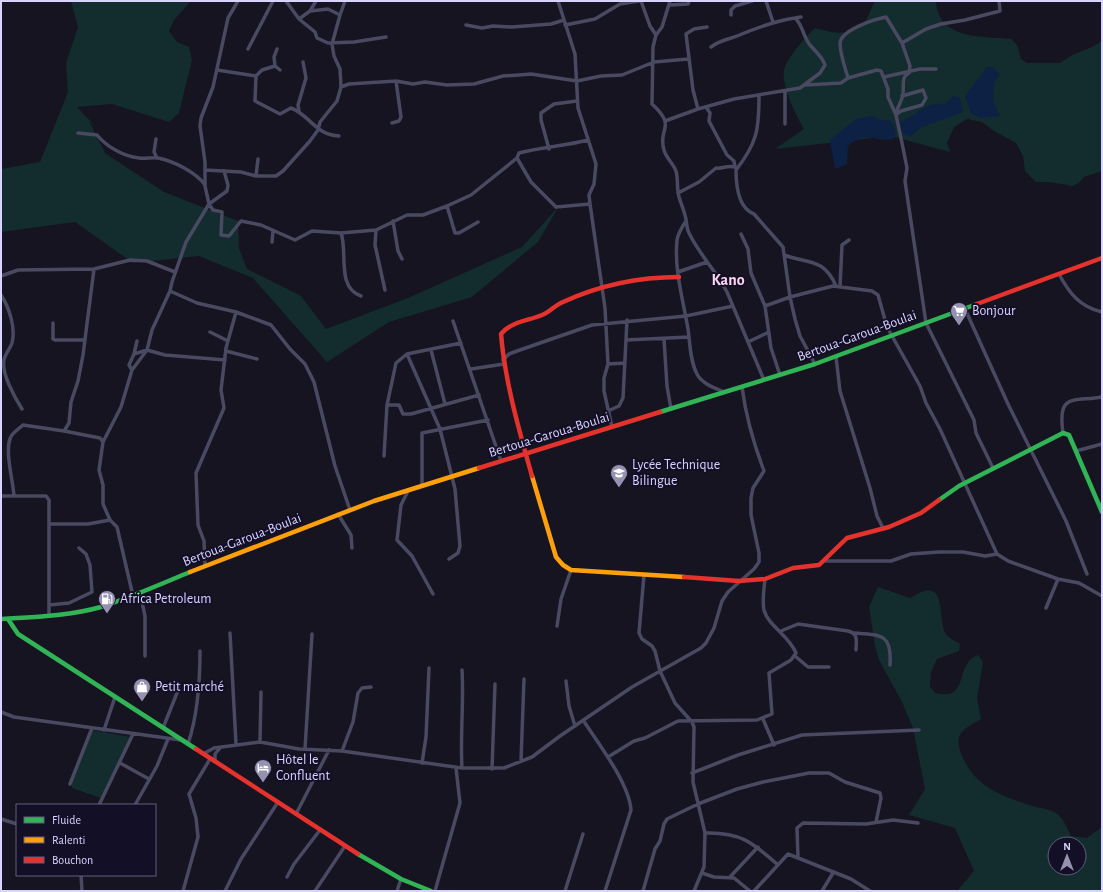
<svg xmlns="http://www.w3.org/2000/svg" width="1103" height="892" viewBox="0 0 1103 892" font-family="'Alegreya Sans',sans-serif">
<rect width="100%" height="100%" fill="#161421"/>
<path fill="#132c2d" fill-rule="evenodd" d="M71 1H191L174 20 169 31 177 42 189 47 192 60 179 113 169 122 112 104 77 107 99 130 89 121 105 153 164 192 238 221 239 248 247 269 301 296 326 329 408 298 522 247 559 206 538 242 472 297 389 322 327 362 253 278 199 256 133 263 75 222 1 232V169L40 162 68 92 66 63 78 27Z
M875 1H936C938 40 982 36 1011 39L1017 45 1021 59 1027 63H1060L1072 55 1092 47 1102 41V171L1084 177 1079 183 1072 186 1050 182H1036L1025 171 1023 156 1016 143 994 131 982 122 967 119 954 127 947 143 950 152 891 136 775 149 804 129C796 116 779 82 785 67 789 56 806 36 815 28 832 33 847 37 863 24 868 19 871 8 875 1Z
M878 587 910 598C946 575 938 610 944 630 946 638 955 640 960 644L959 651 937 659 931 672 930 687 935 693C971 702 953 664 978 655L983 662 977 698 981 719C965 729 953 732 961 753 973 786 1001 796 1032 806 1039 808 1050 809 1056 813 1063 818 1067 827 1071 836L1087 838 1102 827V891H957L974 871 955 828 909 815 925 789 913 728 902 702 879 660 875 646 869 607ZM1055 844H1079V868H1055Z
M91 730 131 737 101 798 72 788V777Z"/>
<path fill="#0d2144" d="M987 67H992L1000 74 994 83 993 101 1000 116 980 118 971 113 965 96Z
M953 96 960 98 963 112 922 127 910 137 902 133 900 122C920 114 923 102 945 104Z
M871 116 880 120H890L896 130 894 139C874 143 867 129 848 146L847 164 835 169 830 140 856 119Z"/>
<g fill="none" stroke-linecap="round" stroke-linejoin="round">
<path stroke="#4a4962" stroke-width="3.5" d="M286 1 299 19 315 32 317 38 328 43 354 42 386 37
M558 1 575 54 578 108 596 164 594 184 589 195 590 204 605 308 608 364 604 378V391L612 427
M641 1 650 26 656 35
M670 1 662 27 656 35 653 47 652 104C678 128 657 128 664 150 666 158 673 163 676 171 678 178 677 185 678 192 679 200 683 207 685 215 687 221 686 227 689 233 699 254 716 271 727 292L764 380
M766 1 773 22
M670 5 688 4 689 1
M310 11 328 9 340 15
M731 15V10L735 6 752 1
M795 18 801 17
M299 19 310 11 316 1
M466 25 482 28 493 26 512 27 551 24 564 20
M565 25 595 19 620 4 639 1
M248 49 273 1
M275 66 274 57 277 49
M217 70 256 76 262 70 275 66 280 70
M256 76 255 101 280 114 291 108C310 115 315 135 339 136
M884 77 920 69H936
M806 85 841 83 848 78
M341 87 349 84 396 81 413 84 425 82 447 85 474 84 503 76 519 75 531 74 577 81 601 76 622 75 654 62 688 59
M785 92V124
M759 96C759 130 757 143 736 170 736 185 738 208 754 214L783 247 790 297 795 319 800 336 815 364
M698 109 693 90 686 34 694 29 707 27
M299 111 298 105 306 78 303 62
M896 114C897 107 903 100 903 93 904 85 901 77 909 73L910 66 902 43
M896 115 901 111 922 105 926 98 923 90 902 96
M665 121 698 109 734 99 800 88 820 73 825 65C822 56 816 52 810 45 803 37 803 25 795 18 774 21 756 28 737 36 727 40 720 40 711 47
M392 123 399 121 401 117 396 81
M78 133 97 135C107 147 123 156 139 158 145 159 152 157 158 158 173 161 196 172 205 185
M156 139 154 152 157 158
M588 140C565 146 542 147 519 153L517 158 531 182 556 207 590 204
M549 149 541 120V113L554 104 577 101
M205 170 241 172 256 176H276L283 171 310 141 318 130 320 122 337 101 341 87 340 69 334 56 332 44 340 15 345 1
M224 171 228 185 227 191 209 204 213 210 222 212 221 235 229 236 241 221 261 225 295 240 312 231 341 233 376 230 407 215H423L447 206
M256 176 258 159
M678 193 699 182 716 168C723 169 727 165 735 167L734 161 727 155 709 121 710 113 706 107
M393 221 398 251 402 259
M686 221C682 227 678 233 677 240 674 270 683 299 688 329 690 343 690 361 697 374 702 384 715 388 724 392
M478 222 459 233H455L447 206 471 195 517 158
M376 230 375 245 385 290
M341 233C348 251 336 288 361 296
M741 234 748 249 751 273 765 306 771 348 780 375
M272 242 273 231
M784 255C809 264 824 258 836 286
M94 269 83 355 78 381 71 402 69 423 64 431 100 438 103 442
M678 272 707 262
M1059 274C1069 293 1080 307 1102 312
M1 276 18 270 94 269 130 260 147 261 175 272
M840 287 842 245 849 240
M170 291 197 303 236 312 271 325 290 349 305 364 314 382 335 466 350 510
M1 295C9 307 16 328 12 343 10 349 5 354 4 360 1 373 15 398 22 409
M765 306 790 297 833 286 872 291 878 295 887 327 920 386 926 403 940 429 997 554 1008 561 1058 579 1079 583 1102 596
M965 309 1008 404 1066 521 1087 574
M453 321 501 461
M53 323V339L55 340H85
M210 332 228 341
M664 339 667 386 671 409
M626 340 689 337
M748 342 769 332
M431 350 445 404
M226 351 257 359
M134 354 147 350 165 355 225 360
M407 354 440 429 455 489 460 546 458 553 449 559
M836 357 840 391 870 488 877 516 883 528
M503 360 509 354 517 351 592 325 686 316 733 306
M608 364 625 363
M471 369 504 364
M132 370 129 365 134 354 137 341
M387 405H399L403 414H411L479 395
M608 411 619 406 623 398 627 320
M1063 433C1057 392 1074 402 1102 397
M1076 451 1102 444
M384 456 387 405 396 363 407 354 461 343
M993 468 976 433 974 420 926 323 905 181 907 168 902 143 896 115 888 97V89L881 71 877 70 848 78C845 67 840 54 840 43 841 30 875 19 886 17L902 43 926 29 941 24 965 20 1000 11 999 1
M422 486V433L488 420
M408 491 401 505 397 540 412 556 433 594
M1 496H46L49 500V616
M14 496C13 481 5 452 10 439 11 433 19 429 23 425L64 431
M338 514 351 535 352 548
M49 524H88L110 520
M825 561H891L911 554 939 552H963L985 556 997 554
M205 565 204 541 198 525 196 473 224 408 221 390 226 348 236 312
M644 575 639 633 642 639 652 646 655 651 660 671 675 703 692 722 694 727 693 782 705 833 704 867 694 891
M140 593 145 616V656
M133 596 117 527 110 520 103 504V485L99 470 103 442 121 407 132 370 147 350 152 330 170 291 172 282 186 242 209 204 205 186V162L200 126 201 118 213 87 228 18 238 1
M49 605 69 603 92 592 90 565 86 554 79 548
M1046 608 1058 579
M557 626 561 599 571 570
M781 631 798 624 848 631C859 634 856 641 856 650
M230 633 236 744
M854 633C882 635 892 634 890 665
M795 656 808 667H829
M462 670C464 703 460 736 462 768
M566 681 569 706 575 726
M1 712 14 717 181 740
M763 719 774 745
M583 720C598 743 629 783 631 810L605 891
M163 728 179 688
M104 730 115 697
M260 742 261 692
M188 744C198 714 200 683 200 651
M305 749 312 634
M342 751 353 722 358 693 362 688 371 687
M203 754 214 748 260 742 299 749 342 751 462 768H504L532 757 560 736 632 687 701 648 706 643 714 628 722 601 728 592 754 569 759 562V553L751 515V498L753 488 764 471C753 442 746 418 742 387
M608 757 634 741 645 738 678 721 757 720 772 714 769 673 791 660 796 653C789 635 768 626 764 610 762 601 764 589 765 579
M521 761 524 679
M215 762V754L220 748
M120 763 149 779
M422 763 426 737 429 668
M492 769 495 684
M692 773 738 755 802 735 919 730
M70 784 92 728
M99 805 133 734
M135 805 157 766 168 739
M296 814 329 750
M1 819 17 824
M705 833C740 832 752 842 777 864
M798 858 797 828 803 823 866 824 893 820 918 823
M702 873 714 877 734 878 750 891
M81 875 82 891
M287 877 294 864 320 830
M730 877 758 847
M183 891 198 837 196 818 189 794 210 759
M225 891 241 859 278 802
M315 891 345 846
M397 891 401 879
M435 891 460 803 456 768
M565 891 583 834
M643 891 655 849 660 841 664 824 667 819 698 804 737 789 763 782 809 773H829L845 782 880 793 881 798 876 822
M754 891 788 854 851 879 870 891
M822 891 833 873"/>
<path stroke="#30b455" stroke-width="4.5" d="M660 412 815 364 977 304
M939 500 959 486 1063 433 1069 435 1102 512
M1 619C34 617 69 616 101 607 132 597 161 584 190 572
M8 619 18 634 196 749
M358 854 401 879 431 891"/>
<path stroke="#ff9f0a" stroke-width="4.5" d="M532 476 556 557 563 565 571 570 684 577
M190 572 374 501 479 468"/>
<path stroke="#e5322d" stroke-width="4.5" d="M977 304 1102 258
M479 468 660 412
M532 476C519 430 505 382 501 334 512 321 528 321 542 315 550 312 555 305 563 302 600 285 639 277 679 277
M684 577 739 581 765 579 793 568 819 565 847 538 889 527 921 513 939 500
M196 749 358 854"/>
</g>
<defs>
<symbol id="supermarket-pin" viewBox="-11 -11 22 30"><path d="M0 17L-7.5 6A9.5 9.5 0 1 1 7.5 6Z" fill="#9591b1" stroke="#130f26"/><path d="M-6-5.5h2.5l.6 2H6L4.5 2H-2.5L-4.4-4H-6ZM-1.5 3.2a1.3 1.3 0 1 0 .1 0ZM3 3.2a1.3 1.3 0 1 0 .1 0Z" fill="#fff"/></symbol>
<symbol id="school-pin" viewBox="-11 -11 22 30"><path d="M0 17L-7.5 6A9.5 9.5 0 1 1 7.5 6Z" fill="#9591b1" stroke="#130f26"/><path d="M0-5L7-2L0 1L-7-2ZM-4 1L0 2.5L4 1V4Q0 6-4 4Z" fill="#fff"/></symbol>
<symbol id="fuel-pin" viewBox="-11 -11 22 30"><path d="M0 17L-7.5 6A9.5 9.5 0 1 1 7.5 6Z" fill="#9591b1" stroke="#130f26"/><path d="M-5.5-6h7V0h2V4h1.3V-2.5L3-4.5l.8-.8L6-3V5H2.5V1h-1V6h-7ZM-4.2-4.7v3.2H.2V-4.7Z" fill="#fff"/></symbol>
<symbol id="shop-pin" viewBox="-11 -11 22 30"><path d="M0 17L-7.5 6A9.5 9.5 0 1 1 7.5 6Z" fill="#9591b1" stroke="#130f26"/><path d="M-5-2.5h2.3a2.7 3.5 0 0 1 5.4 0H5L5.5 6h-11ZM-1.5-2.5h3a1.5 2.3 0 0 0-3 0Z" fill="#fff"/></symbol>
<symbol id="hotel-pin" viewBox="-11 -11 22 30"><path d="M0 17L-7.5 6A9.5 9.5 0 1 1 7.5 6Z" fill="#9591b1" stroke="#130f26"/><path d="M-6-4.5h1.5V1H6V5H4.5V3h-9V5H-6ZM-4 0a1.8 1.8 0 1 1 3.6 0ZM.5 0V-2.5h3Q6-2.5 6 0Z" fill="#fff"/></symbol>
</defs>
<g fill-rule="evenodd">
<use href="#supermarket-pin" x="949" y="301" width="20" height="27"/>
<use href="#school-pin" x="609" y="463" width="20" height="27"/>
<use href="#fuel-pin" x="97" y="589" width="20" height="27"/>
<use href="#shop-pin" x="132" y="677" width="20" height="27"/>
<use href="#hotel-pin" x="253" y="758" width="20" height="27"/>
</g>
<g text-anchor="middle" dominant-baseline="central" stroke-width="4" stroke-linejoin="round" paint-order="stroke">
<g font-size="14" fill="#d9d4ff" stroke="#130f26" text-anchor="start">
<text x="972" y="311">Bonjour</text>
<text x="632" y="465">Lycée Technique<tspan x="632" dy="16">Bilingue</tspan></text>
<text x="120" y="599">Africa Petroleum</text>
<text x="155" y="687">Petit marché</text>
<text x="276" y="760">Hôtel le<tspan x="276" dy="16">Confluent</tspan></text>
</g>
<g font-size="14" fill="#d9d4ff" stroke="#130f26">
<text transform="translate(857 336) rotate(-20)">Bertoua-Garoua-Boulai</text>
<text transform="translate(549 435) rotate(-17)">Bertoua-Garoua-Boulai</text>
<text transform="translate(242 540) rotate(-21)">Bertoua-Garoua-Boulai</text>
</g>
<g font-size="16" font-weight="bold" fill="#ffd6f0" stroke="#130f26">
<text x="728" y="280">Kano</text>
</g>
</g>
<rect width="1103" height="892" fill="none" stroke="#d9d4ff" stroke-width="4"/>
<rect x="16" y="804" width="140" height="72" fill="#130f26" stroke="#625e7d"/>
<rect x="24" y="817" width="20" height="6" fill="#30b455" stroke="#625e7d"/>
<text x="52" y="824" font-size="12" fill="#d9d4ff">Fluide</text>
<rect x="24" y="837" width="20" height="6" fill="#ff9f0a" stroke="#625e7d"/>
<text x="52" y="844" font-size="12" fill="#d9d4ff">Ralenti</text>
<rect x="24" y="857" width="20" height="6" fill="#e5322d" stroke="#625e7d"/>
<text x="52" y="864" font-size="12" fill="#d9d4ff">Bouchon</text>
<g transform="translate(1067 856)"><circle r="19" fill="#130f26" stroke="#625e7d"/>
<path d="M0-3L7 15L0 10L-7 15Z" fill="#9591b1"/>
<text y="-6" font-size="11" font-weight="bold" text-anchor="middle" fill="#d9d4ff">N</text>
</g>
</svg>
